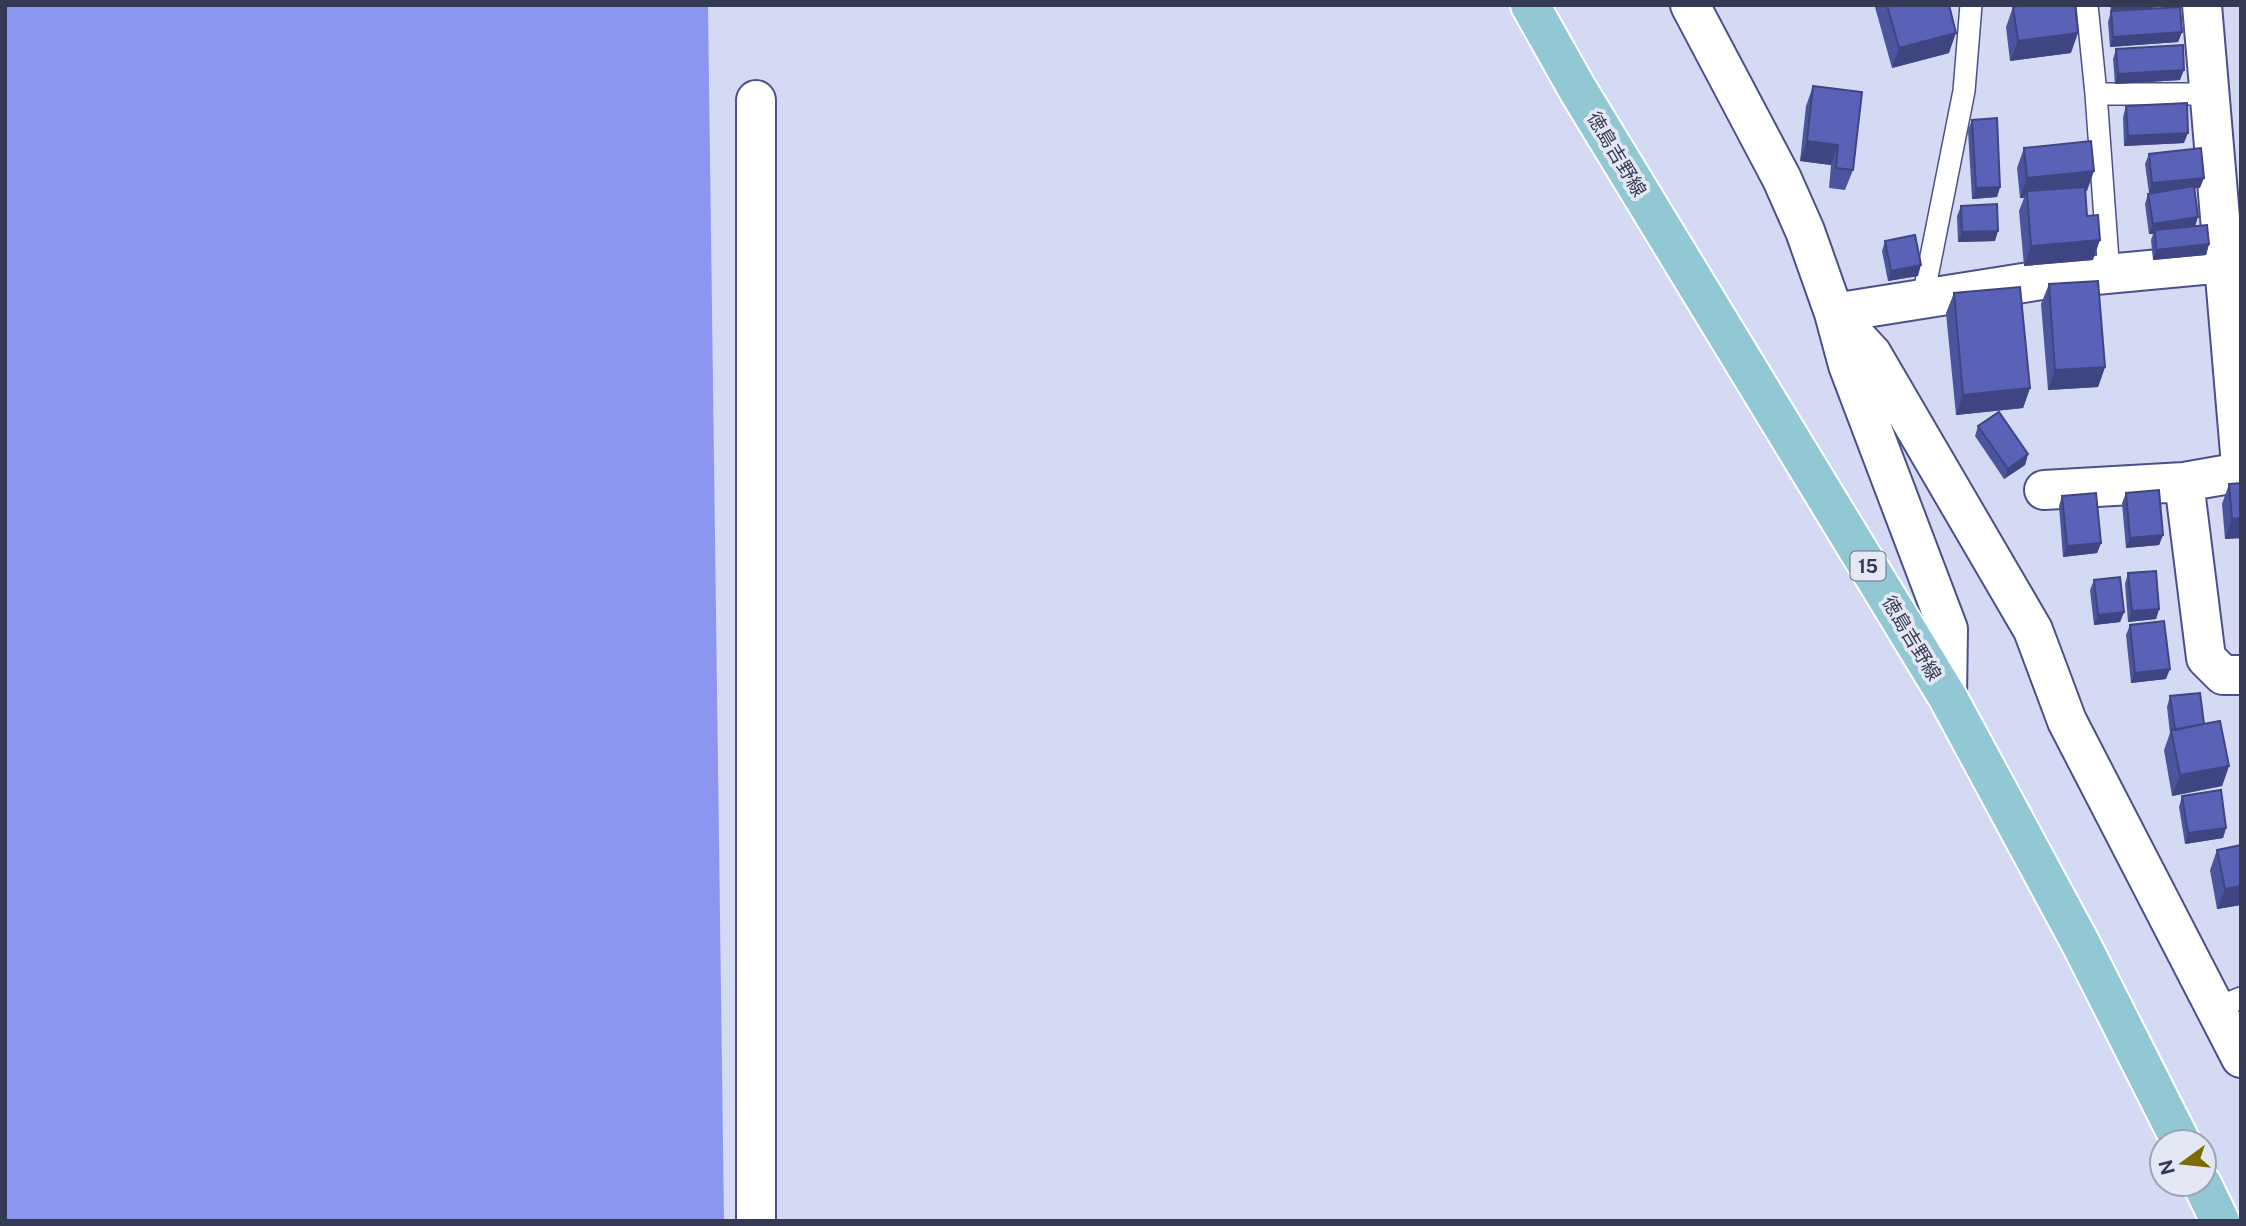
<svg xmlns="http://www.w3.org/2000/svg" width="2246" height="1226" viewBox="0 0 2246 1226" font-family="'Public Sans','Noto Sans JP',sans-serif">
<rect width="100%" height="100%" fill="#d4d9f4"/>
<path fill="#8b96f1" d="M5 5H736L708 7 724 1221H5Z"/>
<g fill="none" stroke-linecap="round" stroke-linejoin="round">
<defs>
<path id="lane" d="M2087 5 2096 94 2109 274
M2096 94H2209
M1923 297 1964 91 1971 5
M2216 1008 2241 998"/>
<path id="street" d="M1690 5 1782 179 1805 231 1834 313 1848 365 1948 629 1947 696
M2202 5 2241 465
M1834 313 1872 354 2033 630 2067 721 2241 1058
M1834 313 2042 280 2224 263
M2241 472 2184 482 2206 658 2223 675H2241
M2044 490 2184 482
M756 1221V100"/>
<path id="primary" d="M1530 5 1578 90 1947 696 2081 944 2181 1142
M2202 1184 2220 1221"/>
</defs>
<use href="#lane" stroke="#4a518a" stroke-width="24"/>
<use href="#street" stroke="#4a518a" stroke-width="42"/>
<use href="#primary" stroke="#fff" stroke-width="42"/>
<use href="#lane" stroke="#fff" stroke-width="21"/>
<use href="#street" stroke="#fff" stroke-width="38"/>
<use href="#primary" stroke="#92c7d4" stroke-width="38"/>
</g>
<path fill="#4d549e" d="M1875 5H1949V53L1892 68 1875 7Z
M2110 5H2178L2120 11 2182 32 2178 42 2110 47 2108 22 2111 11Z
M2013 7 2071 53 2010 61 2006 27Z
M2116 49 2180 80 2115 84 2113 59Z
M1813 86 1853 170 1845 190 1829 188 1831 165 1800 161 1806 106Z
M2126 106 2184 143 2124 146 2123 117Z
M1972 120 2000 187 1997 197 1972 199 1968 130Z
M2024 148 2087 191H2085L2087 216 2093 260 2024 266 2019 211 2024 198H2020L2017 168Z
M2149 154 2200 188H2194L2195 226 2209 244 2206 255 2153 260 2151 240 2153 234H2149L2145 204 2148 194 2157 192 2149 193 2145 164Z
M1961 206 1995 241 1958 242 1957 216Z
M1885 241 1918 276 1888 281 1882 251Z
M2049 284 2105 367 2098 387 2048 390 2041 304Z
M1954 293 2030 388 2023 408 1956 415 1946 313Z
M1978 426 2028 454 2025 465 2004 479 1975 436Z
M2241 483V538L2225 539 2222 504 2229 484Z
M2126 493 2163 535 2159 545 2126 548 2122 503Z
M2062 496 2101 543 2097 553 2063 557 2059 506Z
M2128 573 2159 609 2156 619 2128 622 2125 584Z
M2094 580 2124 612 2120 622 2094 625 2090 590Z
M2130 625 2166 679 2131 683 2126 635Z
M2170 696 2204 724 2229 766 2222 786 2172 796 2164 750 2170 733 2167 707Z
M2182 796 2226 828 2223 838 2185 844 2179 807Z
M2241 845V906V905L2217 909 2210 870 2217 850Z"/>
<path fill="#3f4581" d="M2113 5H2178L2110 12Z
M2182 32 2178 42 2110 47 2113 37Z
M1956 33 1949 53 1892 68 1899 48Z
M2078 33 2071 53 2010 61 2018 41Z
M2184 70 2180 80 2115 84 2118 74Z
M2188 133 2184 143 2124 146 2128 136Z
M1807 141 1838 145 1831 165 1800 161Z
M2094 171 2087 191 2027 198V191L2024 198H2020L2027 178Z
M2204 178 2200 188 2149 193 2152 183Z
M2000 187 1997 197 1972 199 1976 188Z
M2198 217 2195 227 2155 230 2153 234H2149L2153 224Z
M1998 231 1995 241 1958 242 1962 232Z
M2100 240 2093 260 2024 266 2031 246Z
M2209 244 2206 255 2153 260 2156 250Z
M1921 265 1918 276 1888 281 1891 271Z
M2105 367 2098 387 2048 390 2055 370Z
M2030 388 2023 408 1956 415 1963 395Z
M2028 454 2025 465 2004 479 2008 469Z
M2241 518V538L2225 539 2232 519Z
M2163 535 2159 545 2126 548 2130 538Z
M2101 543 2097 553 2063 557 2067 546Z
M2159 609 2156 619 2128 622 2132 611Z
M2124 612 2120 622 2094 625 2098 615Z
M2170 669 2166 679 2131 683 2135 673Z
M2229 766 2222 786 2172 796 2180 775Z
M2226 828 2223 838 2185 844 2188 833Z
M2241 886V905L2217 909 2225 889Z"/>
<path fill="#5a62b8" stroke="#3f4581" stroke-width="2" d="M1887 5H1949L1956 33 1899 48Z
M2025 5H2075L2078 33 2018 41 2013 7Z
M2180 7 2182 32 2113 37 2111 11Z
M2183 45 2184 70 2118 74 2116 49Z
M1813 86 1862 92 1853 170 1836 168 1838 145 1807 141Z
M2187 103 2188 133 2128 136 2126 106Z
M1997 118 2000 187 1976 188 1972 120Z
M2091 141 2094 171 2027 178 2024 148Z
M2201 148 2204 178 2152 183 2149 154Z
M2194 186 2198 217 2153 224 2148 194Z
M2085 187 2087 216 2098 215 2100 240 2031 246 2027 191Z
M1997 204 1998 231 1962 232 1961 206Z
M2207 225 2209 244 2156 250 2155 230Z
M1915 235 1921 265 1891 271 1885 241Z
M2098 281 2105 367 2055 370 2049 284Z
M2020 287 2030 388 1963 395 1954 293Z
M1999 412 2028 454 2008 469 1978 426Z
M2241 483V518L2232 519 2229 484Z
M2159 490 2163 535 2130 538 2126 493Z
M2096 493 2101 543 2067 546 2062 496Z
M2156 571 2159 609 2132 611 2128 573Z
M2120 577 2124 612 2098 615 2094 580Z
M2164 621 2170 669 2135 673 2130 625Z
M2200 693 2204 724 2175 730 2170 696Z
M2220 721 2229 766 2180 775 2171 730Z
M2221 790 2226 828 2188 833 2182 796Z
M2241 845V886L2225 889 2217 850Z"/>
<g text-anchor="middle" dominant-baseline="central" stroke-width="7" stroke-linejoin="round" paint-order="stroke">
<rect fill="#e4e7f4" stroke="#6a6e84" stroke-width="2" x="1850.5" y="551.5" width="35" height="29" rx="5"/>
<g font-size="18" font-weight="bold" fill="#353a54">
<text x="1868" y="566">15</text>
</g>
<g font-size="19" fill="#353a54" stroke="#e4e7f4">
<text transform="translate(1617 154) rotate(59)">徳島吉野線</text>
<text transform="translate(1912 638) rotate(59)">徳島吉野線</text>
</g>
</g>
<rect width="2246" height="1226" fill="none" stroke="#353a54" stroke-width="14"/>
<g transform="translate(2183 1163) rotate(255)"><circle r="33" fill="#e4e7f4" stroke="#9ea2b4" stroke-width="2"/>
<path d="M0-5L12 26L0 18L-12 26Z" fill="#7e6b04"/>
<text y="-10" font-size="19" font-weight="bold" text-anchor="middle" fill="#353a54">N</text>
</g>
</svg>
